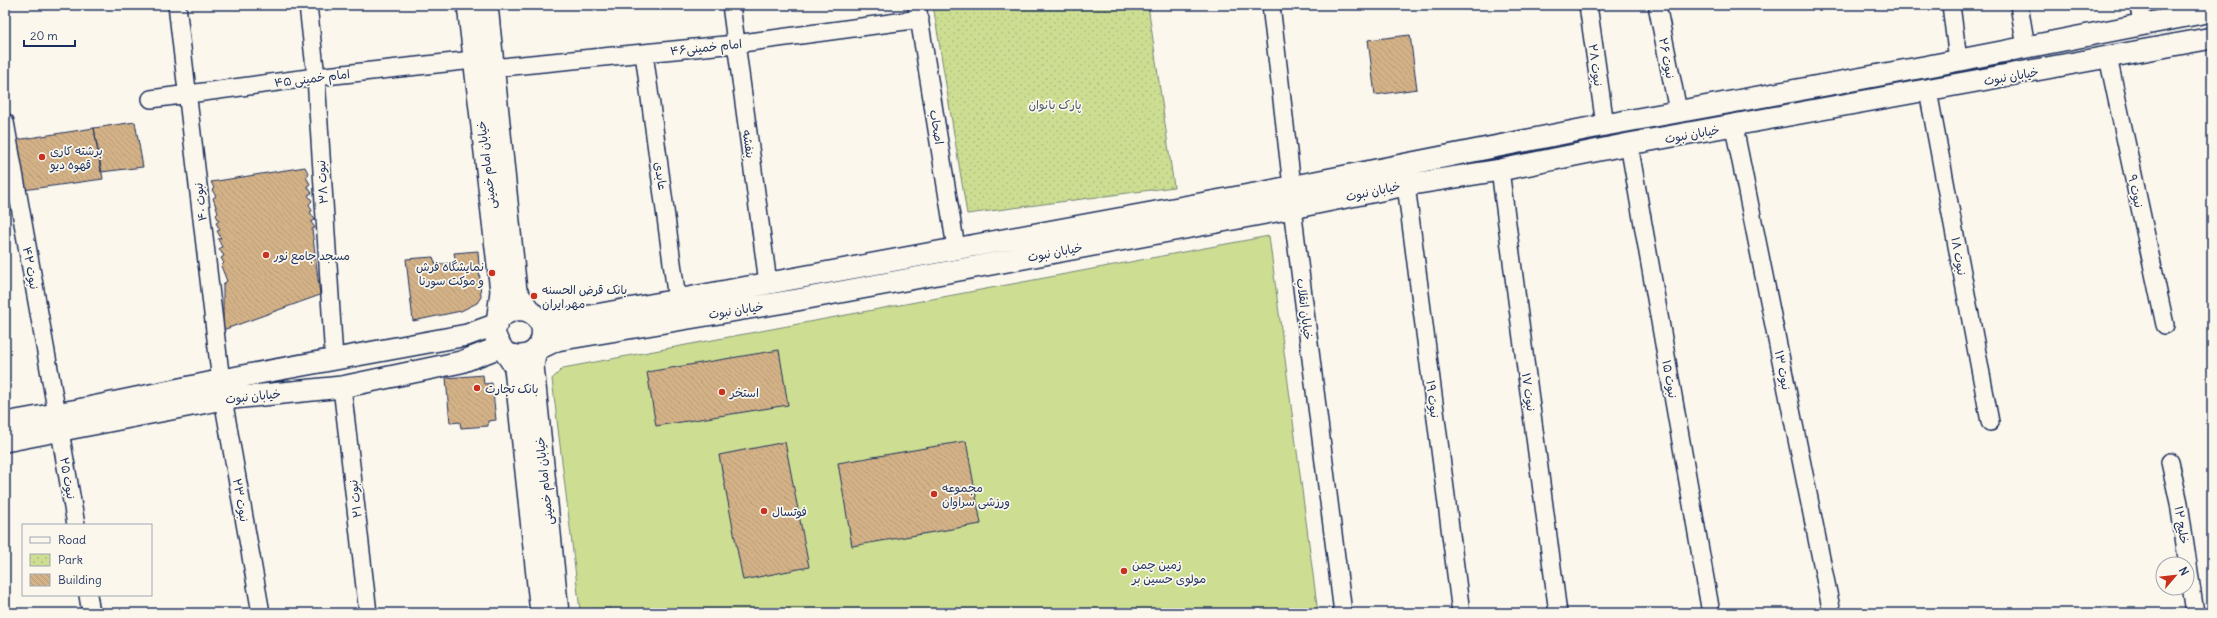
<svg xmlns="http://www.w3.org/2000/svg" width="2217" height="618" viewBox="0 0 2217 618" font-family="Delius,'Playpen Sans Arabic',sans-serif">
<defs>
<pattern id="park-dots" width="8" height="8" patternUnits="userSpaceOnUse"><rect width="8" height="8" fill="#cdde92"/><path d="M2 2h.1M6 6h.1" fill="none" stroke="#afbf80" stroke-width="1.8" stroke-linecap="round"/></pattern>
<pattern id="building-back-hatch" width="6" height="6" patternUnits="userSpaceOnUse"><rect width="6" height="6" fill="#d4b287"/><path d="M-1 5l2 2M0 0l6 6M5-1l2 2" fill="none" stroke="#b59977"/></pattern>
</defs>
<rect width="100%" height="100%" fill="#fbf7ec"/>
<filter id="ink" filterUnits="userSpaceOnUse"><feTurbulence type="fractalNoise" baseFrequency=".025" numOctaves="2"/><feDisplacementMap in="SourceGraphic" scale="8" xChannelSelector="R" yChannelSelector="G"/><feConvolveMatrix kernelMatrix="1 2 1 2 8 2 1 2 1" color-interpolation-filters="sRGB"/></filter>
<g filter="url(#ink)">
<path fill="#cdde92" stroke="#748678" d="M1269 236 1318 613H610V608L580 610 552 379 563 368Z"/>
<path fill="url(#park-dots)" stroke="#748678" d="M933 5H1148L1174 187 967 214Z"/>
<path fill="url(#building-back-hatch)" stroke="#1b2f5e" d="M1410 35 1417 89 1375 95 1368 40Z
M135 122 143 167 101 172 94 128Z
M94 128 103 179 23 190 16 140Z
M305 167 309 175 306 177 310 184 307 186 312 193 308 195 312 201 309 204 312 211 310 212 315 220 311 222 315 228 312 229 320 295 223 330V284L227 281 221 266 224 263 221 258 224 256 219 249 222 247 218 239 221 238 217 231 220 230 216 223 219 221 216 215 218 213 213 198 216 196 212 190 214 188 211 182Z
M478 251 481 297 477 303 461 311 413 321 406 259 433 257 436 265 456 262 454 253Z
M779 350 788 405 656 426 647 372Z
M483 375 484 384 492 383 496 420 488 421V426L461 428 460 422 450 423 446 378Z
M966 441 981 524 852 546 838 463Z
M785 442 809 567 743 580 719 455Z"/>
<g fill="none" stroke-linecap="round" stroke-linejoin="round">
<defs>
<path id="minor" d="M177 5 223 399 261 613
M308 5 316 77 334 359
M731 5 768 283
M917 5 956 248
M1271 5 1292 186V208L1343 613
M1588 5 1605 125
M1657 5 1678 111
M1951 5 1958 60
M2019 5 2026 47
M2139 5 2142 25
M644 53 677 300
M2108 57 2165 325
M492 68 735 44 920 19
M1928 91 1990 422
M151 99 316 77 473 60
M5 122 57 414
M1734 127 1832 613
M1629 144 1711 613
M1500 170 1558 613
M1406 185 1461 613
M342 387 368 613
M60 431 76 525
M2170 462 2179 503 2195 613
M88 595 91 613"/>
<path id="major" d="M487 5 516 291 531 313
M537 319 560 320 585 317 1260 193 1605 125 1924 67 2212 11
M506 353C544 369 556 317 524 310 517 309 509 311 504 315 480 334 509 352 515 368L541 613
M5 423 78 410 248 375 467 335 497 324 501 291 468 5
M5 441 223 399 342 387 461 362 500 347
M558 613 533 366 536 350 557 340 797 300 1292 208 1406 185 1500 170 1629 144 2212 38"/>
</defs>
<use href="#minor" stroke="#1b2f5e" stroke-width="20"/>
<use href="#major" stroke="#1b2f5e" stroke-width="24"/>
<use href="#minor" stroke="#fbf7ec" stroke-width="17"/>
<use href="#major" stroke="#fbf7ec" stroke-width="21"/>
</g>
</g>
<g fill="#c8321e" stroke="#fbf7ec" stroke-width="1.5">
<circle cx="42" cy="157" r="4"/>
<circle cx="266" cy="255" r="4"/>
<circle cx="492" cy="273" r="4"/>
<circle cx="534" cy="296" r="4"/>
<circle cx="477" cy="388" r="4"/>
<circle cx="722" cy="392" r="4"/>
<circle cx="934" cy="494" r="4"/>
<circle cx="764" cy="511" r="4"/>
<circle cx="1124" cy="571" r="4"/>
</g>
<g text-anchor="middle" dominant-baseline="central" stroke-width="3.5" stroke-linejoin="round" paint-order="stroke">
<g font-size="12" fill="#1b2f5e" stroke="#fbf7ec">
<text transform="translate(706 47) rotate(-6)">امام خمینی۴۶</text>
<text transform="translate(1667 58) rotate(79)">نبوت ۲۶</text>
<text transform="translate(1596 65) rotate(82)">نبوت ۲۸</text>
<text transform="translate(2011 76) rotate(-10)">خیابان نبوت</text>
<text transform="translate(312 78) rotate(-7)">امام خمینی ۴۵</text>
<text transform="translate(937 127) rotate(81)">اصحاب</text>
<text transform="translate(1692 134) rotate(-10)">خیابان نبوت</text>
<text transform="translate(749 144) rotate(82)">بنفشه</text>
<text transform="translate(486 165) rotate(-97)">خیابان امام خمینی</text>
<text transform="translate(661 176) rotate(82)">عابدی</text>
<text transform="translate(322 182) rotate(-94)">نبوت ۳۸</text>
<text transform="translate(1373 191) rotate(-12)">خیابان نبوت</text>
<text transform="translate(2136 191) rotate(78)">نبوت ۹</text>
<text transform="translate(200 202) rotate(-97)">نبوت ۴۰</text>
<text transform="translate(1055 252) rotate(-11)">خیابان نبوت</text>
<text transform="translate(1959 256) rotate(80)">نبوت ۱۸</text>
<text transform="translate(31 268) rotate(80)">نبوت ۴۲</text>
<text transform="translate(1305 309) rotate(83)">خیابان انقلاب</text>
<text transform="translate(736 310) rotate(-9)">خیابان نبوت</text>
<text transform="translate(1783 370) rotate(79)">نبوت ۱۳</text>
<text transform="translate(1670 379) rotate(80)">نبوت ۱۵</text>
<text transform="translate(1529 392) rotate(82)">نبوت ۱۷</text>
<text transform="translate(253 396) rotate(-6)">خیابان نبوت</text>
<text transform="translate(1433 399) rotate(83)">نبوت ۱۹</text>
<text transform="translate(68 478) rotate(80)">نبوت ۲۵</text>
<text transform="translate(544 481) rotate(-96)">خیابان امام خمینی</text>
<text transform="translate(355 499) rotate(-97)">نبوت ۲۱</text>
<text transform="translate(241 500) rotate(80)">نبوت ۲۳</text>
<text transform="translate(2182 525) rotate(81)">خلیج ۱۲</text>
</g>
<g font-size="12" fill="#485b6b" stroke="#fbf7ec">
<text x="1055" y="104">پارک بانوان</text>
</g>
<g font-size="12" fill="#1b2f5e" stroke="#fbf7ec" text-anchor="start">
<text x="50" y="150">برشته کاری<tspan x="50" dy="14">قهوه دیو</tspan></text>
<text x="274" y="255">مسجد جامع نور</text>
<text x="484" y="266" text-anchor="end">نمایشگاه فرش<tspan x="484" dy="14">و موکت سورنا</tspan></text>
<text x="542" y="289">بانک قرض الحسنه<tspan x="542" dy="14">مهر ایران</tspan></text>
<text x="485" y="388">بانک تجارت</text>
<text x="730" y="392">استخر</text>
<text x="942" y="487">مجموعه<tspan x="942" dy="14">ورزشی سراوان</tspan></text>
<text x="772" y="511">فوتسال</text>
<text x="1132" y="564">زمین چمن<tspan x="1132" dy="14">مولوی حسین بر</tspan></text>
</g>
</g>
<rect width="2217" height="618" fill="none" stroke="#fbf7ec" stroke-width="20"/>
<rect x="10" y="10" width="2197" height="598" fill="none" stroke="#1b2f5e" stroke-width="1.5" filter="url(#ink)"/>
<rect x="22" y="524" width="130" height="72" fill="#fbf7ec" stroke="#a1a7b3"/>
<rect x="30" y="537" width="20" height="6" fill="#fbf7ec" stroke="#a1a7b3"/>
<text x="58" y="544" font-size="12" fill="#1b2f5e">Road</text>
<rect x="30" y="554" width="20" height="12" fill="url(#park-dots)" stroke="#a1a7b3"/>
<text x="58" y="564" font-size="12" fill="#1b2f5e">Park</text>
<rect x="30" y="574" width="20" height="12" fill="url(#building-back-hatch)" stroke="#a1a7b3"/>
<text x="58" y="584" font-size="12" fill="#1b2f5e">Building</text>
<g transform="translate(2175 576) rotate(62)"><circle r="19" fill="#fbf7ec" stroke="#a1a7b3"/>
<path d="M0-3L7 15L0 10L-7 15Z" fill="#c8321e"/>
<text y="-6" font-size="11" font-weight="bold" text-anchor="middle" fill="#1b2f5e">N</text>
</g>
<path d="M24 40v6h51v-6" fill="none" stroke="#1b2f5e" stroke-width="2"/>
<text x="30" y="40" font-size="12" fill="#1b2f5e" stroke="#fbf7ec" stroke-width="3" paint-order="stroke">20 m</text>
</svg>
